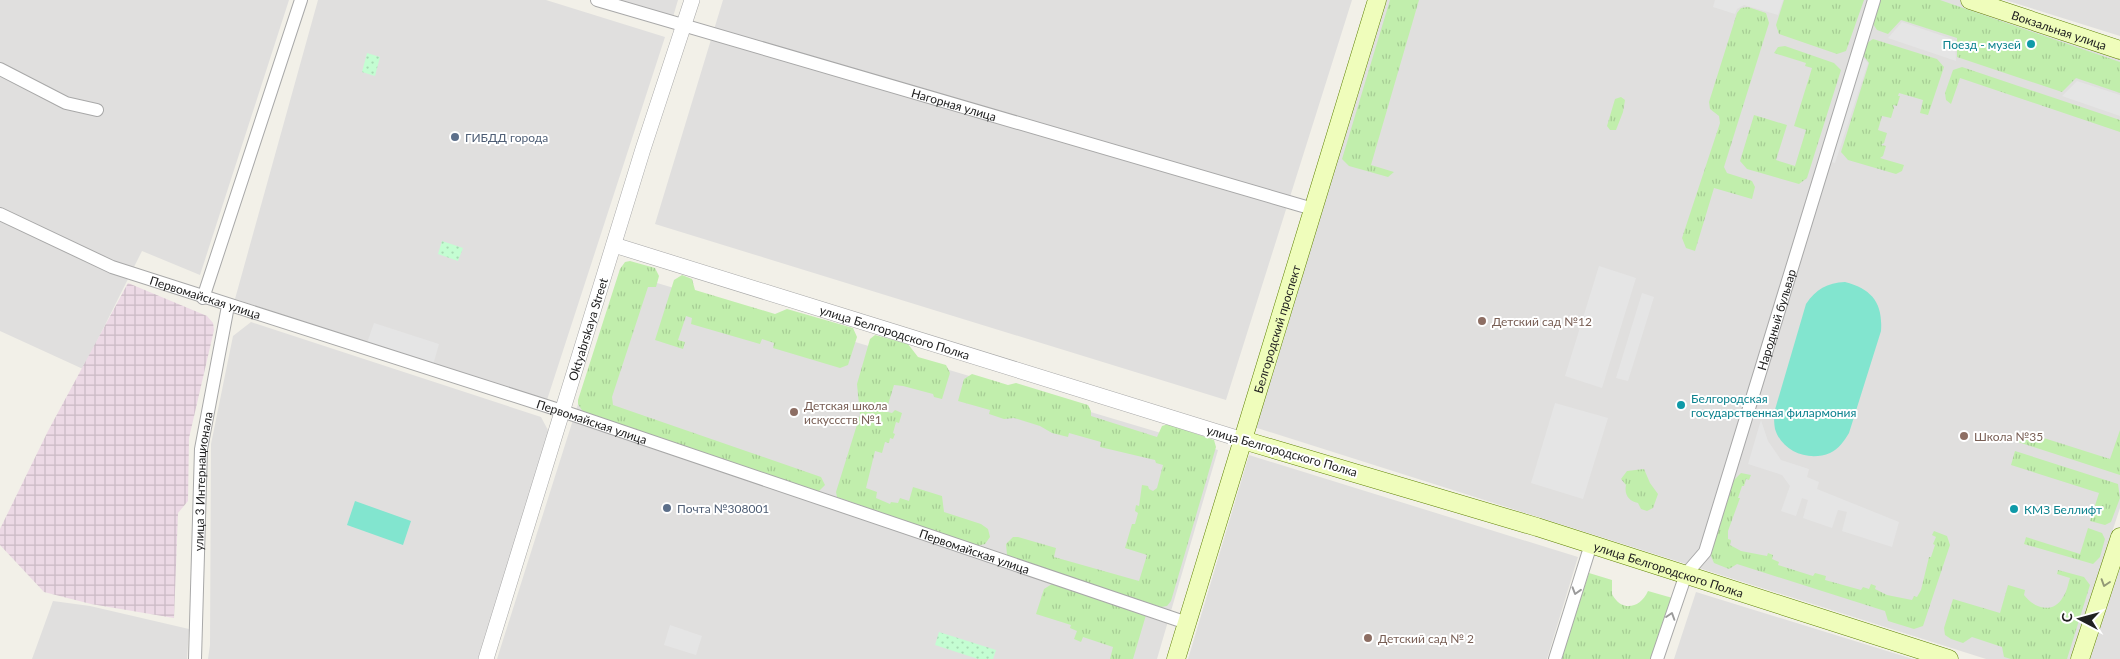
<svg xmlns="http://www.w3.org/2000/svg" width="2120" height="659" viewBox="0 0 2120 659" font-family="Lato,sans-serif">
<defs>
<pattern id="industrial-grid" width="8" height="8" patternUnits="userSpaceOnUse" patternTransform="scale(1.25)"><rect width="8" height="8" fill="#ecd9e5"/><path d="M0 4h8M4 0v8" fill="none" stroke="#cabac4"/></pattern>
<pattern id="grass-tufts" width="24" height="20" patternUnits="userSpaceOnUse" patternTransform="scale(1.25)"><rect width="24" height="20" fill="#c1eeac"/><path d="M3 7l-1-3M5 7V3M7 7l1-3M15 17l-1-3M17 17v-4M19 17l1-3" fill="none" stroke="#a6cc94"/></pattern>
<pattern id="park-dots" width="8" height="8" patternUnits="userSpaceOnUse" patternTransform="scale(1.25)"><rect width="8" height="8" fill="#c4fdd2"/><path d="M2 2h.1M6 6h.1" fill="none" stroke="#a8d9b4" stroke-width="1.8" stroke-linecap="round"/></pattern>
</defs>
<rect width="100%" height="100%" fill="#f2f0e8"/>
<path fill="#e0dfde" d="M0 0H289L200 275 142 251 83 369 0 331Z
M318 0H546L665 37 546 403 235 299Z
M616 0H678L673 17Z
M723 0H1352L1226 400 655 224Z
M1383 0H1961L2120 56V508L2070 659H1986L1254 427Z
M2005 0H2120V36Z
M620 272 1218 450 1157 659H497Z
M251 322 541 417 550 434 481 659H208L210 645 211 444 233 336Z
M1249 455 1578 557 1547 659H1188Z
M2120 568V659H2089Z
M1696 592 1913 659H1674Z
M53 601 90 606 189 629 187 659H32Z"/>
<path fill="url(#industrial-grid)" d="M128 283 207 316 213 323 214 330 189 438 188 501 178 513 174 618 91 604 44 592 0 545V529L48 431Z"/>
<path fill="url(#grass-tufts)" d="M1390 0H1419L1371 165 1394 172 1388 177 1349 166 1342 159Z
M1784 0H1864L1846 51 1837 54 1779 34 1776 25Z
M1880 0H1940L2120 62V93L2076 78 2062 92 1957 57V38L1901 20 1888 34 1877 30 1873 24Z
M1748 7 1766 13 1769 23 1724 167 1727 173 1752 181 1755 187 1752 199 1714 188 1695 251 1686 248 1682 238 1720 123 1719 116 1710 109 1709 102 1737 13 1741 8Z
M1873 39 1937 59 1944 67 1928 115 1920 113 1923 100 1899 93 1898 96H1900L1897 106 1893 105 1894 108 1891 118 1882 116 1878 130 1887 133 1884 143 1881 145 1886 146 1883 156 1880 158 1904 165 1902 171 1896 174 1848 160 1841 152 1869 63 1863 55 1867 43Z
M1785 46 1834 63 1841 70 1807 178 1799 184 1747 169 1740 161 1754 115 1787 125 1776 160 1795 166 1806 130 1794 126 1812 68 1805 66 1806 63 1774 53 1778 47Z
M1962 67 2120 120V132L1960 78 1951 104 1946 100 1945 93 1953 70Z
M1621 97 1625 100 1623 112 1616 130H1610L1607 126 1615 99Z
M630 261 655 268 659 276 656 287H648L612 397 613 405 821 477 825 485 818 492 583 412 578 404V400L620 269 625 262Z
M682 275 692 279 695 290 775 314 787 309 853 328 857 337 848 365 840 368 773 348 774 343 762 339 760 344 691 324 692 318 686 316 678 340 685 342 683 349 655 340 674 280Z
M875 335 908 344 918 357 946 365 950 373 942 399 934 397 933 394 903 386 894 385 887 408 888 412 892 413 895 410 902 413 899 423 896 422 893 433 895 434 893 439 890 438 889 443 885 442 882 453 875 451 866 488 877 492 876 498 890 504 891 502 898 503 900 498 909 501 913 487 942 496 944 512 981 524 988 529 990 537 985 544 976 546 837 497 836 492 860 415 857 384 870 339Z
M972 374 1008 385 1016 383 1088 405 1091 411V416L1157 437 1162 426 1168 424 1214 440 1216 447 1171 601 1167 606 1161 607 1014 559 1007 555 1006 544 1013 537H1018L1056 548 1054 557 1139 581 1147 555 1125 548 1132 524H1135L1138 513 1135 511 1136 505 1139 506 1142 485 1148 486 1149 489 1153 491 1157 488 1163 465 1156 463 1155 460 1100 447 1101 442 1069 433 1068 437 1052 433 1040 426 1014 418 1004 419 989 414 990 410 958 401 964 379Z
M2120 430V475L2018 442 2022 431 2110 459Z
M2015 451 2118 484 2120 498 2111 522 2105 525 2090 521 2099 493 2011 465Z
M1644 469 1650 483 1658 494 1653 508 1647 511 1641 509 1638 503C1629 501 1624 495 1626 485L1621 479 1627 471Z
M1741 473 1751 475 1749 480 1746 479 1744 486H1742L1738 498H1740L1728 531V539L1731 540 1730 545 1741 551 1767 556 1768 553 1773 555 1772 559 1779 562 1778 565 1813 576 1815 573 1826 576 1825 580 1861 590 1863 587 1869 589 1871 584 1876 586 1875 589 1887 595 1912 600 1914 596 1917 597 1921 590 1929 557H1931L1935 545 1933 544 1936 537 1932 535 1934 531 1947 536 1950 545 1923 626 1914 629 1888 621 1885 611 1737 564 1729 569 1714 563 1710 554 1734 480Z
M2088 528 2102 533 2105 539 2100 557 2093 564 2024 544 2026 537 2080 554Z
M2058 570 2084 577 2090 585 2067 659H2011L2004 657 2002 647 1972 637 1963 643 1951 639 1945 635 1944 628 1953 599 2000 613 2008 585 2025 590 2024 595C2034 608 2053 615 2063 597 2067 592 2068 584 2070 578L2057 574Z
M1589 573 1612 580V594C1621 612 1640 609 1648 591L1676 599 1656 659H1561Z
M1052 584 1146 615 1133 659H1110L1113 647 1083 637 1081 642 1074 639 1077 631 1070 628 1071 625 1036 614 1044 589Z"/>
<path fill="url(#park-dots)" d="M367 53 380 57 375 76 362 72Z
M442 241 463 248 458 261 438 254Z
M939 632 996 650 993 659H978L935 645Z"/>
<path fill="#82e5cf" d="M1845 282C1872 289 1883 303 1881 331L1849 433C1844 441 1839 449 1830 453 1809 462 1782 452 1775 429 1774 424 1774 418 1774 413L1806 304C1816 289 1827 283 1845 282Z
M355 501 411 521 403 545 347 525Z"/>
<path fill="#e5e5e5" d="M1715 0H1783L1778 15 1744 5 1737 9 1735 14 1713 7Z
M1902 22 1955 40 1956 61 1888 38Z
M1858 52 1868 63 1835 163 1825 160Z
M2077 81 2120 95V116L2062 96Z
M1599 266 1636 278 1602 388 1565 376Z
M1642 293 1654 297 1628 381 1616 378Z
M374 323 439 344 433 365 367 343Z
M1555 403 1608 418 1583 499 1531 483Z
M1761 420 1768 441 1781 460 1809 469 1807 477 1819 482 1817 489 1899 522 1892 547 1842 531 1847 512 1838 510 1832 528 1803 518 1808 500 1802 498 1796 516 1781 511 1790 486 1782 475 1748 464Z
M670 625 702 636 696 655 664 645Z"/>
<g fill="none" stroke-linecap="round" stroke-linejoin="round">
<defs>
<g id="minor">
<path id="s1" d="M597 0 1313 209"/>
<path d="M0 69 66 103 97 110"/>
<path id="s2" d="M0 214 112 267 562 411 1187 623"/>
<path d="M203 298 301 0"/>
<path id="s3" d="M195 659 201 449 228 306"/>
<path d="M1555 659 1591 544"/>
<path id="s4" d="M1657 659 1686 574 1705 552 1874 0"/>
</g>
<g id="tertiary">
<path id="s5" d="M614 245 1243 440"/>
<path id="s6" d="M486 659 643 149 692 0"/>
</g>
<g id="secondary">
<path id="s7" d="M1970 0 2120 50"/>
<path id="s8" d="M1243 440 1537 527 1949 659"/>
<path id="s9" d="M1176 659 1377 0"/>
<path d="M2080 659 2120 537"/>
</g>
</defs>
<use href="#minor" stroke="#a8a8a8" stroke-width="14"/>
<use href="#tertiary" stroke="#a8a8a8" stroke-width="16"/>
<use href="#secondary" stroke="#5d8100" stroke-width="19"/>
<use href="#minor" stroke="#fff" stroke-width="12"/>
<use href="#tertiary" stroke="#fff" stroke-width="15"/>
<use href="#secondary" stroke="#effdbb" stroke-width="18"/>
</g>
<defs><path id="oneway-chevron" d="M-2-3.5L2.5 0L-2 3.5" fill="none" stroke-width="1.6" stroke-linecap="round" stroke-linejoin="round" transform="scale(1.25)"/></defs>
<use stroke="#929a76" href="#oneway-chevron" transform="translate(2105 583) rotate(108)"/>
<g stroke="#9b9b9b">
<use href="#oneway-chevron" transform="translate(1576 591) rotate(107)"/>
<use href="#oneway-chevron" transform="translate(1671 616) rotate(-72)"/>
</g>
<g fill="#0f9aa8" stroke="#fff" stroke-width="2">
<circle cx="2031" cy="44" r="5"/>
<circle cx="1681" cy="405" r="5"/>
<circle cx="2014" cy="509" r="5"/>
</g>
<g fill="#5c6f8a" stroke="#fff" stroke-width="2">
<circle cx="455" cy="137" r="5"/>
<circle cx="667" cy="508" r="5"/>
</g>
<g fill="#8d6e63" stroke="#fff" stroke-width="2">
<circle cx="1482" cy="321" r="5"/>
<circle cx="794" cy="412" r="5"/>
<circle cx="1964" cy="436" r="5"/>
<circle cx="1368" cy="638" r="5"/>
</g>
<g text-anchor="middle" dominant-baseline="central" stroke-width="4" stroke-linejoin="round" paint-order="stroke">
<g font-size="12" fill="#212121" stroke="#fff">
<text stroke="none"><textPath href="#s7" startOffset="94">Вокзальная улица</textPath></text>
<text stroke="none"><textPath href="#s1" startOffset="372">Нагорная улица</textPath></text>
<text stroke="none"><textPath href="#s2" startOffset="222">Первомайская улица</textPath></text>
<text stroke="none"><textPath href="#s4" startOffset="362">Народный бульвар</textPath></text>
<text stroke="none"><textPath href="#s6" startOffset="345">Oktyabrskaya Street</textPath></text>
<text stroke="none"><textPath href="#s9" startOffset="345">Белгородский проспект</textPath></text>
<text stroke="none"><textPath href="#s5" startOffset="294">улица Белгородского Полка</textPath></text>
<text stroke="none"><textPath href="#s2" startOffset="628">Первомайская улица</textPath></text>
<text transform="translate(1282 451) rotate(16)">улица Белгородского Полка</text>
<text stroke="none"><textPath href="#s3" startOffset="178">улица 3 Интернационала</textPath></text>
<text stroke="none"><textPath href="#s2" startOffset="1032">Первомайская улица</textPath></text>
<text stroke="none"><textPath href="#s8" startOffset="445">улица Белгородского Полка</textPath></text>
</g>
<g font-size="12" fill="#0d838f" stroke="#fff" text-anchor="start">
<text x="2021" y="44" text-anchor="end">Поезд - музей</text>
<text x="1691" y="398">Белгородская<tspan x="1691" dy="14">государственная филармония</tspan></text>
<text x="2024" y="509">КМЗ Беллифт</text>
</g>
<g font-size="12" fill="#4e5e75" stroke="#fff" text-anchor="start">
<text x="465" y="137">ГИБДД города</text>
<text x="677" y="508">Почта №308001</text>
</g>
<g font-size="12" fill="#785e54" stroke="#fff" text-anchor="start">
<text x="1492" y="321">Детский сад №12</text>
<text x="804" y="405">Детская школа<tspan x="804" dy="14">искуссств №1</tspan></text>
<text x="1974" y="436">Школа №35</text>
<text x="1378" y="638">Детский сад № 2</text>
</g>
</g>
<g transform="translate(2080 619) rotate(276)" stroke="#ffffff" stroke-width="4" paint-order="stroke">
<path d="M0-4L9 19L0 12L-9 19Z" fill="#212121"/>
<text y="-8" font-size="14" font-weight="bold" text-anchor="middle" fill="#212121">С</text>
</g>
</svg>
